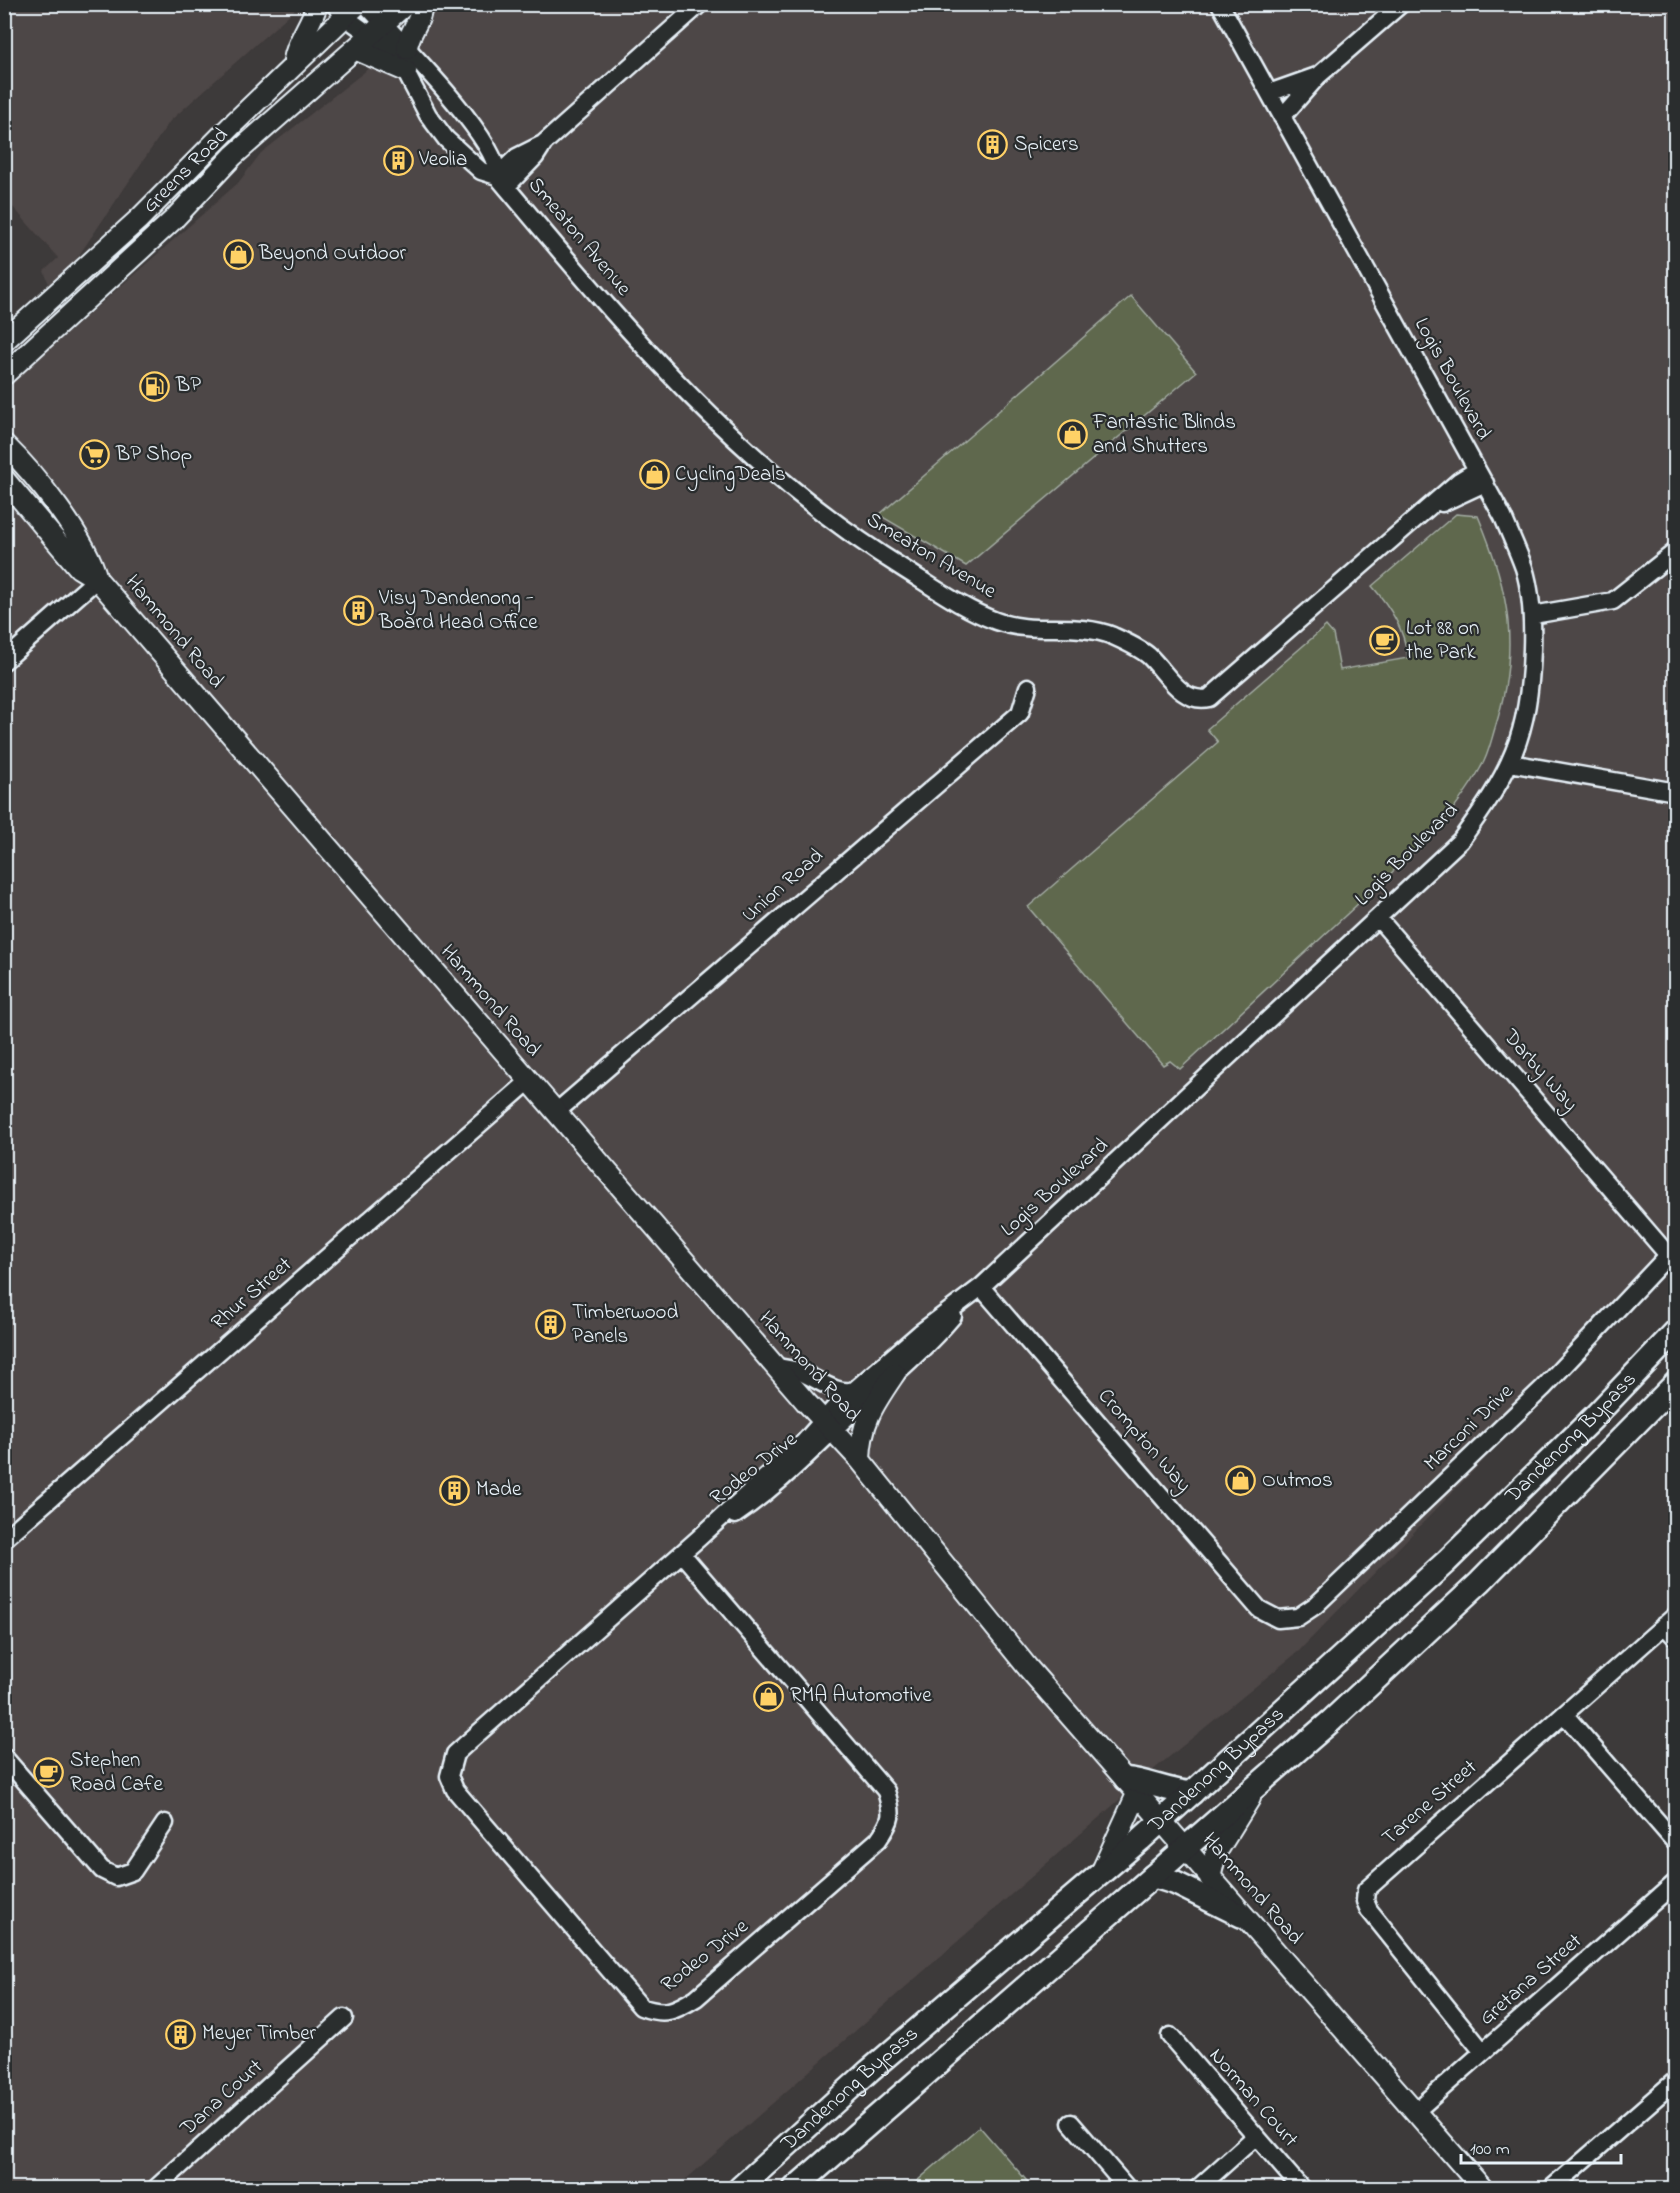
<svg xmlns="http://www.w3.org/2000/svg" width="1680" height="2193" viewBox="0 0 1680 2193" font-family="'Indie Flower',sans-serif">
<rect width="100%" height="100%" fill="#3d3a3a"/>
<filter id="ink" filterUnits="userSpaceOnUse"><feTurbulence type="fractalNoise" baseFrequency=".0167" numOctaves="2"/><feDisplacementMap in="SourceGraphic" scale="12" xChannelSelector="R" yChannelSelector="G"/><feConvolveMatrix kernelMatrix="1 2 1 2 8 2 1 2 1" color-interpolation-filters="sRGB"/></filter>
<g filter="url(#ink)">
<path fill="#4d4646" d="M4 5H300L170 121 69 270 50 287 44 271 58 258 5 198Z
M439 5H1675V1262L1299 1651 1158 1766 676 2188H5V388L238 183 261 153 363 73Z"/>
<path fill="#5e674e" stroke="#a3aca3" stroke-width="1.5" d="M1131 296 1196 372 966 566 879 515Z
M1456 514 1478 516C1510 591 1520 649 1495 728 1491 741 1488 756 1481 767 1467 793 1449 815 1430 837L1180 1069 1170 1061 1163 1065 1028 907 1218 742 1207 729 1326 626 1333 634 1340 670 1408 658C1404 629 1391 608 1372 586Z
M979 2126 1033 2188H909L979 2127Z"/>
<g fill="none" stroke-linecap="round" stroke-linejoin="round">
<defs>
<path id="minor" d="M334 4 352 22 386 46 402 65 428 115 446 139 481 171 497 176C622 325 736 465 904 569 933 587 963 609 996 621 1034 635 1076 621 1113 636 1124 641 1140 648 1149 656 1167 673 1181 704 1209 698L1459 481 1477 470
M365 4C392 33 501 141 497 176
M1269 93 1317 76
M1282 117 1318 76 1401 4
M497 176 517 157 543 144
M506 187 535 157 544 143 700 4
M1442 503 1485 483
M1533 615 1613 601 1676 551
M4 661 97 579
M1510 763 1676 792
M1378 918 1668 1255
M555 1113 1020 713 1028 687
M981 1287 1259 1609 1278 1619 1298 1617 1316 1605 1543 1388 1676 1247
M776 1367C784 1368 792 1369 800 1372 817 1378 836 1396 855 1390
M735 1515C777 1487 810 1452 846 1418 882 1385 921 1354 953 1316
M4 1539 528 1082
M682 1554 886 1791C893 1815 893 1819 878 1840L696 1998C675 2011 665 2016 641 2007L455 1790 449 1776 455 1754 466 1744 699 1538 803 1443 837 1405 920 1333 981 1287 1460 841C1511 771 1529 737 1532 649 1533 622 1532 594 1524 568 1518 551 1510 534 1503 517L1220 4
M1664 1625 1676 1638
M1564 1714 1676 1843
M4 1757 102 1870 116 1877 133 1871 165 1823
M1170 2036 1301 2188
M1483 2052 1369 1910 1365 1901 1366 1890 1676 1615
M1416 2111 1676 1882
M1071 2123 1127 2188
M156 2188 344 2018
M1198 2188 1256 2136
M1552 2188 1676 2080"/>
<path id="major" d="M355 49 406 71
M407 49C407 33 424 19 421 4
M294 60C297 40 312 24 317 4
M4 341 139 219 235 122 358 4
M4 375 173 220 233 156 406 4
M4 444C35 474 87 539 97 579
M4 479 79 568 97 579 805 1401 860 1460 1028 1668 1482 2188
M860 1460C861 1421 874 1404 895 1373
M1101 1873 1138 1792
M1210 1878 1216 1853 1250 1798"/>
<g id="highway">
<path d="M1126 1779C1149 1781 1168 1792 1192 1793"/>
<path d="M1153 1876 1175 1883 1242 1916"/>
<path id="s1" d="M740 2188 869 2071 1140 1840 1447 1561 1593 1418 1676 1331"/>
<path d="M795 2188 1331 1721 1480 1582 1676 1383"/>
</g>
</defs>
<use href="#minor" stroke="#e8f1f8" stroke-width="21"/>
<use href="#major" stroke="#e8f1f8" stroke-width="24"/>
<use href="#highway" stroke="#e8f1f8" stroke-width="27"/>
<use href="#minor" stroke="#2a2d2e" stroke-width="16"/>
<use href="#major" stroke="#2a2d2e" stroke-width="20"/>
<use href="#highway" stroke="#2a2d2e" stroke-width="22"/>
</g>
</g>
<defs>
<symbol id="building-ring" viewBox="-11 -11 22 22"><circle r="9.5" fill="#2a2d2e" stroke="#ffd166" stroke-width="1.5"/><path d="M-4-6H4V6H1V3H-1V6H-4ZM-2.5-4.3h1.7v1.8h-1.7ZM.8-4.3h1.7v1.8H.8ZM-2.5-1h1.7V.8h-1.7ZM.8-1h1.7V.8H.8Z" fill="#ffd166"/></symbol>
<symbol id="shop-ring" viewBox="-11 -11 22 22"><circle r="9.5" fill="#2a2d2e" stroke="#ffd166" stroke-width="1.5"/><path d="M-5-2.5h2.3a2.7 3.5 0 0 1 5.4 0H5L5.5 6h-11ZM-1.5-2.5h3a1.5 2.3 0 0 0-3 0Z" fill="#ffd166"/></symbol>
<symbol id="fuel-ring" viewBox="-11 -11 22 22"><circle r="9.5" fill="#2a2d2e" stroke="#ffd166" stroke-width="1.5"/><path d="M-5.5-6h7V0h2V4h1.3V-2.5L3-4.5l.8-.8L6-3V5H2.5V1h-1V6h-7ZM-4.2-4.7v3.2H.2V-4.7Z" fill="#ffd166"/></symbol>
<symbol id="supermarket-ring" viewBox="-11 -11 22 22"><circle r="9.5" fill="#2a2d2e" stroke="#ffd166" stroke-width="1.5"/><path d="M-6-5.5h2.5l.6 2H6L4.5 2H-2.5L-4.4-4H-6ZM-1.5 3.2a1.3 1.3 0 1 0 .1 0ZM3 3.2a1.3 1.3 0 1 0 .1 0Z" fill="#ffd166"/></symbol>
<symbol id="cafe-ring" viewBox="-11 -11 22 22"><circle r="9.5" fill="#2a2d2e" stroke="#ffd166" stroke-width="1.5"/><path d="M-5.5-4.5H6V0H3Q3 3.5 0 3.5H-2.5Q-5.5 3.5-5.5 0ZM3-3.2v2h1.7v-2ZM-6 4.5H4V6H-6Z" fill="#ffd166"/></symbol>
</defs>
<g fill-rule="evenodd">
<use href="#building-ring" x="976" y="128" width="33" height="33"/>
<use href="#building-ring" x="382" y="144" width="33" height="33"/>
<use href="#shop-ring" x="222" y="238" width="33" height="33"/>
<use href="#fuel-ring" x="138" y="370" width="33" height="33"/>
<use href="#shop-ring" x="1056" y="418" width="33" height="33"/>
<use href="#supermarket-ring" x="78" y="438" width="33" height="33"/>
<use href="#shop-ring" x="638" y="458" width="33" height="33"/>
<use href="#building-ring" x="342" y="594" width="33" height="33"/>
<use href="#cafe-ring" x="1368" y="624" width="33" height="33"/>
<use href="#building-ring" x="534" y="1308" width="33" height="33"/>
<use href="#shop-ring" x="1224" y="1464" width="33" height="33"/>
<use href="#building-ring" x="438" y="1474" width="33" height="33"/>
<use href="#shop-ring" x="752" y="1680" width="33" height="33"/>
<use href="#cafe-ring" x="32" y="1756" width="33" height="33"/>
<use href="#building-ring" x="164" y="2018" width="33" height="33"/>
</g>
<g text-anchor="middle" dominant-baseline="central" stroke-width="4.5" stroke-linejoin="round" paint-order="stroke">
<g font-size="21" fill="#e8f1f8" stroke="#2a2d2e" text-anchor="start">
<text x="1014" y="145">Spicers</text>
<text x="419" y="160">Veolia</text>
<text x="259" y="254">Beyond Outdoor</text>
<text x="176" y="386">BP</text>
<text x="1093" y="423">Fantastic Blinds<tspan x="1093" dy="24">and Shutters</tspan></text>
<text x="116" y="455">BP Shop</text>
<text x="675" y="475">CyclingDeals</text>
<text x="379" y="599">Visy Dandenong -<tspan x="379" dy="24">Board Head Office</tspan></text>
<text x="1406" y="629">Lot 88 on<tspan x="1406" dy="24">the Park</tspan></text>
<text x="572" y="1313">Timberwood<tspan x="572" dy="24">Panels</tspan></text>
<text x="1262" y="1481">Outmos</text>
<text x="476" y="1490">Made</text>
<text x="790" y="1696">RMA Automotive</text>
<text x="70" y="1761">Stephen<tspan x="70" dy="24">Road Cafe</tspan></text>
<text x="202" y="2034">Meyer Timber</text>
</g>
<g font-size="21" fill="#e8f1f8" stroke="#2a2d2e">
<text transform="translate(186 171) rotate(-45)">Greens Road</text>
<text transform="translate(579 237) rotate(50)">Smeaton Avenue</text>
<text transform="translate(1452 379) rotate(61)">Logis Boulevard</text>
<text transform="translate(931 556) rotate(31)">Smeaton Avenue</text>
<text transform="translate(174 632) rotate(50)">Hammond Road</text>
<text transform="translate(1407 855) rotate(-45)">Logis Boulevard</text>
<text transform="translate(783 886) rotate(-41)">Union Road</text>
<text transform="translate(490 1001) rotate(49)">Hammond Road</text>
<text transform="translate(1540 1071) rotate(49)">Darby Way</text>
<text transform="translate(1055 1188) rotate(-42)">Logis Boulevard</text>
<text transform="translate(252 1294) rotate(-41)">Rhur Street</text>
<text transform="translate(809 1367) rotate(48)">Hammond Road</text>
<text transform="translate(1469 1428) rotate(-44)">Marconi Drive</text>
<text stroke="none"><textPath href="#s1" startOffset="1120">Dandenong Bypass</textPath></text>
<text transform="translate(1144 1441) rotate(49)">Crompton Way</text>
<text transform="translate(754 1469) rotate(-38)">Rodeo Drive</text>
<text stroke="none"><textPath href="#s1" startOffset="634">Dandenong Bypass</textPath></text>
<text transform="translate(1430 1803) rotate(-41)">Tarene Street</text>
<text transform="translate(1252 1889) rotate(49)">Hammond Road</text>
<text transform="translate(705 1956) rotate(-38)">Rodeo Drive</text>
<text transform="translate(1531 1980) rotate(-41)">Gretana Street</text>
<text stroke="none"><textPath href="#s1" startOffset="148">Dandenong Bypass</textPath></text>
<text transform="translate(222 2098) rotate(-42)">Dana Court</text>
<text transform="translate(1253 2098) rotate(49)">Norman Court</text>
</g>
</g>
<rect width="1680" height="2193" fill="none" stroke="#2a2d2e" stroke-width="24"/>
<rect x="12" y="12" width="1656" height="2169" fill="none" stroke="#e8f1f8" stroke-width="2" filter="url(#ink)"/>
<path d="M1461 2154v9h160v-9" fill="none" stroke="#e8f1f8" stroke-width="3"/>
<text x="1470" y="2154" font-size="18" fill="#e8f1f8" stroke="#2a2d2e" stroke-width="4.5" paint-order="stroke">100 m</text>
</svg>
